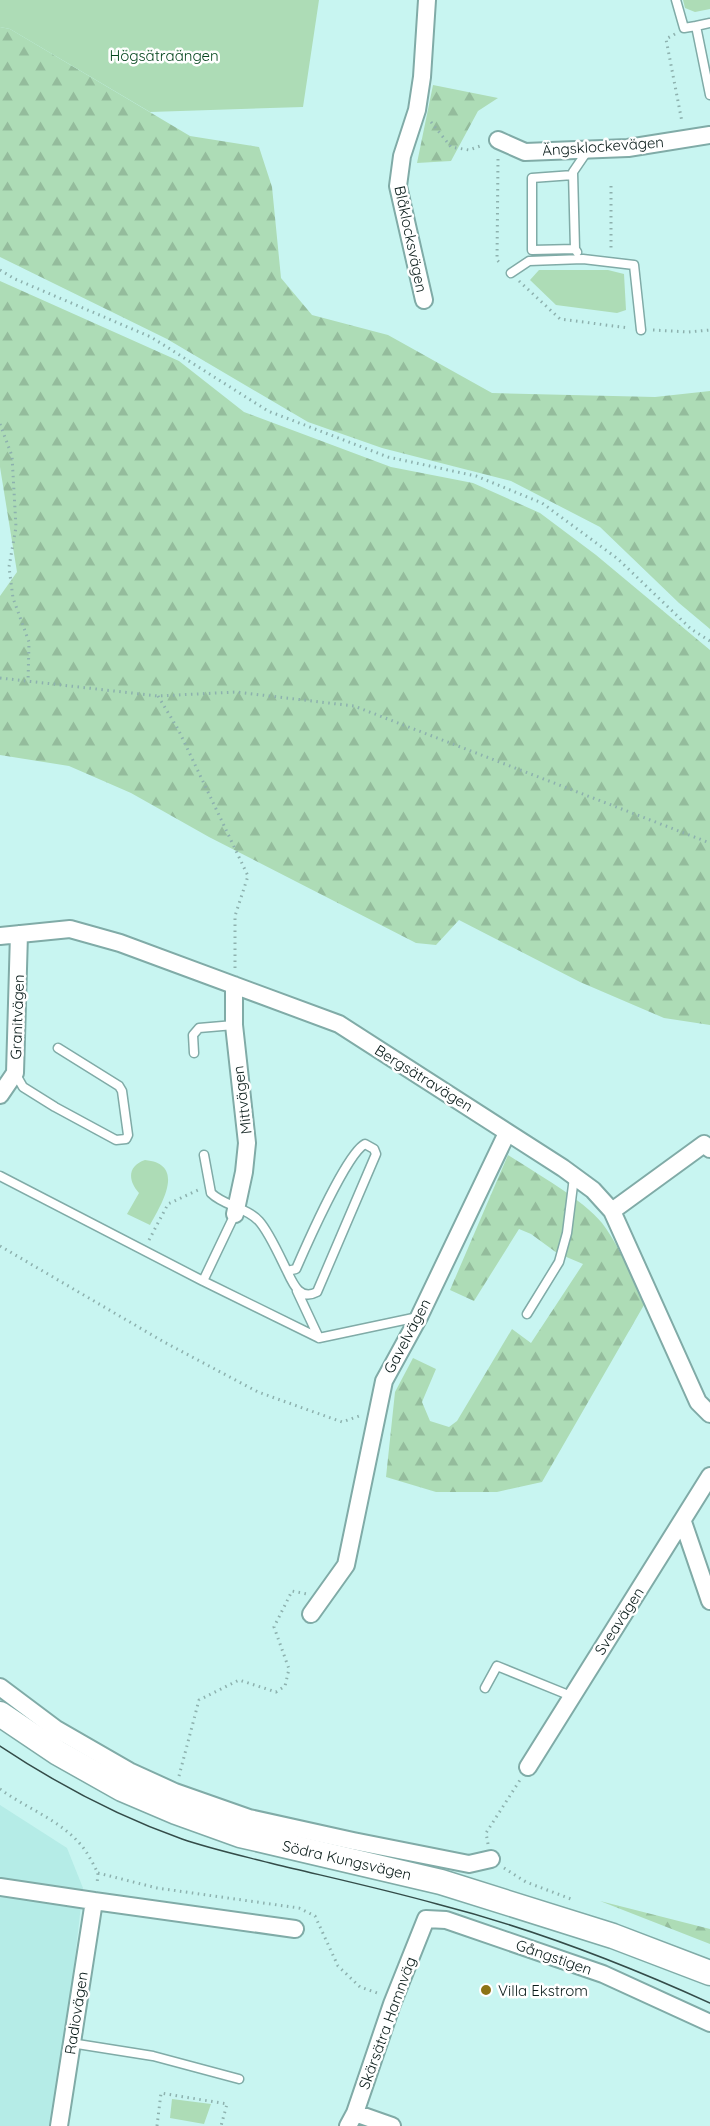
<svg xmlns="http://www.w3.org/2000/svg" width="710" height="2126" viewBox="0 0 710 2126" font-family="Quicksand,sans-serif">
<defs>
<pattern id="forest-firs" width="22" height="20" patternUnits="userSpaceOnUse" patternTransform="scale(1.5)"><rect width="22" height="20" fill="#addcb6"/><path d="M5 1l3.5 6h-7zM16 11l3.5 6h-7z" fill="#94bc9c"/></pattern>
</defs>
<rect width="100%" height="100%" fill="#c8f5f1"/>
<path fill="#b5ece7" d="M0 1805 67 1848 83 1888 56 2126H0Z"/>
<path fill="url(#forest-firs)" d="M0 27 10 29 190 136 259 147 272 187 281 278 312 315 388 335 492 393 655 397 710 391V629L679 603 600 527 511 481 382 448 308 422 167 339 0 257Z
M433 85 498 98 478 111 451 161 417 163Z
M0 281 179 361 244 412 391 467 473 483 540 513 596 555 710 650V1025L664 1018 580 982 459 920 436 945 416 943 209 837 131 793 69 766 0 755V596L17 572 0 467Z
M508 1155C534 1172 584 1200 602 1223 621 1248 631 1277 644 1305L542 1482 497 1492H436L386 1477 395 1392 413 1358 436 1369 422 1402 430 1421 449 1427 457 1421 512 1329 531 1343 583 1264 557 1253 531 1234 519 1229 474 1301 450 1290Z
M600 1901 710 1929V1944Z"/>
<path fill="#addcb6" d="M0 0H319L303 107 150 112 10 29 0 27Z
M683 0H710V9L695 12 685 8Z
M539 270H608L624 274 626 310 617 313 556 305 530 280Z
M145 1160C187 1164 161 1205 150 1225L127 1214 139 1193C128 1181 127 1166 145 1160Z
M172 2099 211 2104 204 2124 170 2118Z"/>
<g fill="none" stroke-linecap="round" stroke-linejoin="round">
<defs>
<path id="service" d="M676 0 684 28 696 26
M710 23 696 26 710 95
M573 175 532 178V250L575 249
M577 252 575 249 573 172 588 150
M511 273 529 261 583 259 634 265 641 330
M194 1053 193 1035 199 1028 234 1025
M15 1073 23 1087 55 1107 116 1140 126 1139 128 1135 122 1091 119 1086 58 1048
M204 1155 211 1193C224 1206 246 1207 259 1221 269 1232 280 1257 287 1271L296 1269C306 1246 347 1153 365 1144L374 1149 376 1154 317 1292C300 1301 293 1284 287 1271
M0 1176 203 1281
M235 1214 203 1281 319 1338 418 1317
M297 1291 319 1338
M527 1314 559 1262 567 1233 574 1177
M485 1688 497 1666 571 1696
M71 2043 153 2056 239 2079"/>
<path id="minor" d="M498 140 525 152 628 148 710 135
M424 300 398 186 402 156 417 110 422 77 427 0
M0 936 70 929 120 943 339 1024 563 1168 593 1190 612 1211 698 1402 710 1414
M234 985V1025L247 1143 244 1172 235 1214
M0 1095 15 1073 19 934
M612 1211 704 1144 710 1149
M683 1522 710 1601
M311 1614 346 1565 384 1381 419 1317 507 1133
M0 1687 56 1729 129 1771 175 1792 249 1818 353 1841 469 1864 491 1859
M528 1767 710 1476
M0 1887 94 1901 59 2126
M94 1901 295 1929
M355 2113 392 2126
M348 2126 355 2113 392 2004 426 1919 446 1920 603 1974 710 2023"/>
<path id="secondary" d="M0 1714 58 1753 122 1789 176 1812 240 1835 441 1882 613 1936 710 1973"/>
</defs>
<use href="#service" stroke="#80aba7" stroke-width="11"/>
<use href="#minor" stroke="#80aba7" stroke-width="20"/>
<use href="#secondary" stroke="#80aba7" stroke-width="27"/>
<path stroke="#8db1ae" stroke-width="3" stroke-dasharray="1.5 4.5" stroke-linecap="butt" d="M675 34 666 39 682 122
M431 122 451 147 469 150 483 145
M498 159 497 260 501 264
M611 186V251
M0 270 15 279 151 337 268 411 388 457 476 476 542 503 618 559 691 629 710 641
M519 281 560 319 629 328
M653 330 688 332 710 330
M0 424 12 456 16 527 9 567 13 598 29 642 28 682
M0 678 158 696 236 692 354 706 710 843
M158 696 178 729 248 876 235 916V968
M149 1240 168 1204 198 1190
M0 1246 164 1342 258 1392 342 1422 359 1416
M179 1776 199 1700 239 1680 276 1692 285 1686 289 1669 274 1627 292 1591 307 1594
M0 1789C26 1808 60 1820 81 1845 88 1853 93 1864 98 1873L97 1884
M488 1844 486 1833 520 1780
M504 1868 526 1882 571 1899
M98 1873 157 1888 299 1908 315 1916 338 1966 360 1987 380 1994
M157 2126 161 2093 227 2104 221 2126"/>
<use href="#service" stroke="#fff" stroke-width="8"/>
<use href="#minor" stroke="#fff" stroke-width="16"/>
<use href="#secondary" stroke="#fff" stroke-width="24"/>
<path stroke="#344c49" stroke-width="1.5" d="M0 1746C57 1784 117 1816 182 1839 211 1849 243 1856 274 1864 328 1877 383 1889 437 1904 531 1928 622 1963 710 2003"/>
</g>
<circle fill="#8c7316" stroke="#fff" stroke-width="2" cx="486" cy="1990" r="6"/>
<g text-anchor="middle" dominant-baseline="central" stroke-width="5" stroke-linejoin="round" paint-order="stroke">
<g font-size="15" fill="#05461e" stroke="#fff">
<text x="164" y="55">Högsätraängen</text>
</g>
<g font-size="15" fill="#091b19" stroke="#fff">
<text transform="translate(603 146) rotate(-4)">Ängsklockevägen</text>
<text transform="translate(411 239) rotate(78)">Blåklocksvägen</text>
<text transform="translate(17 1017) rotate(-88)">Granitvägen</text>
<text transform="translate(424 1078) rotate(32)">Bergsätravägen</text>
<text transform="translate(242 1100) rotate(-97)">Mittvägen</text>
<text transform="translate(407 1336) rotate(-62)">Gavelvägen</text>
<text transform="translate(619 1621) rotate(-57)">Sveavägen</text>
<text transform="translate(347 1860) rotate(13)">Södra Kungsvägen</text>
<text transform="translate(554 1957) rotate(19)">Gångstigen</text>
<text transform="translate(76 2013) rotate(-81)">Radiovägen</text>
<text transform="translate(387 2023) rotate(-70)">Skärsätra Hamnväg</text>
</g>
<g font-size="15" fill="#091b19" stroke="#fff" text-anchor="start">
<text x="498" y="1990">Villa Ekstrom</text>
</g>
</g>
</svg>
